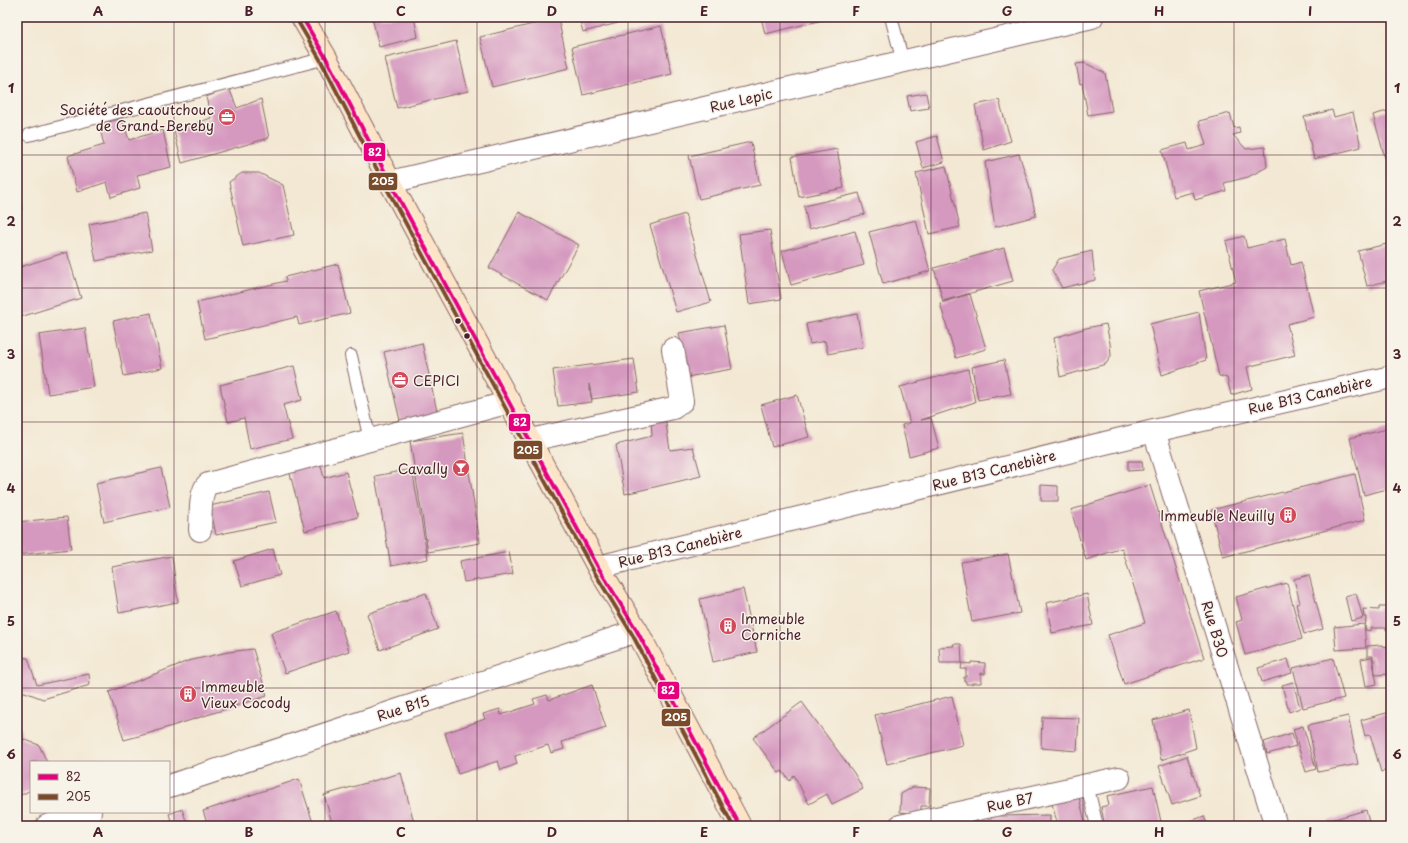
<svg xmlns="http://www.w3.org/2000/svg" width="1408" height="843" viewBox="0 0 1408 843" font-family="'Playpen Sans',sans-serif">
<rect width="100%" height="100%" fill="#f7f3e8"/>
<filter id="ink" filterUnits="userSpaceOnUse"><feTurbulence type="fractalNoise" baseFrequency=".025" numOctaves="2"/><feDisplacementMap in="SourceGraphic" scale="8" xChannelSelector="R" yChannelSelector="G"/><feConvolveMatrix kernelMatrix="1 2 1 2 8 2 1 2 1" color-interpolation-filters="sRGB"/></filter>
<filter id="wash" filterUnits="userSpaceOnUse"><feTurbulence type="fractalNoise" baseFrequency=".012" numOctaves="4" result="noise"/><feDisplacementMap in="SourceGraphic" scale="16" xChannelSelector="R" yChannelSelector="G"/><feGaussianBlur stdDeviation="0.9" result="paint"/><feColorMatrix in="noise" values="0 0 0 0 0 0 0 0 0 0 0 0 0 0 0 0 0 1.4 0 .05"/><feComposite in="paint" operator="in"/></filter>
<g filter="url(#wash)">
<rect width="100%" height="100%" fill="#f3e8d3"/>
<g id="blocks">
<path fill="#d598bf" d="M372 17H414L418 37 379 47Z
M579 17H616L618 23 583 32Z
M761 17H831V18L765 34Z
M558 18 569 68 492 87 480 37Z
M661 26 672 74 583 95 572 47Z
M456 41 468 91 397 108 385 58Z
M1085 63 1105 73 1112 111 1088 115 1082 83 1080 84 1076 64Z
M229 88 237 108 261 99 269 138 182 163 174 131 211 118 206 97Z
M926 93 929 108 910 111 907 96Z
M999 100 1011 141 984 150 975 105Z
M1332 110 1334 117 1353 112 1361 147 1314 159 1304 117Z
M1391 110V156L1385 158 1373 115Z
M1230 113 1234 128 1239 127 1240 133 1233 135 1246 149 1265 147 1267 167 1248 177 1224 183 1226 191 1195 200 1193 192 1174 197 1162 150 1187 143 1189 150 1206 145 1199 121Z
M122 118 129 140 163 130 171 167 137 175 140 188 111 197 107 182 77 192 68 156 104 145 99 125Z
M937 136 944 162 923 168 916 142Z
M751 142 760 185 699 199 689 156Z
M837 149 844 188 799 197 792 157Z
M1019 154 1029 185 1036 216 995 227 985 162Z
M946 166 960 227 929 234 916 173Z
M242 173H259L283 185 294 235 243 246 229 182Z
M17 191 22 209 17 211Z
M859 193 865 214 809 229 804 206Z
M519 212 579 245 548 300 489 268Z
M145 213 152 250 96 261 89 224Z
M685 214 711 302 676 312 650 225Z
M916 220 930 271 883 284 869 232Z
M770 230 781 299 749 304 739 234Z
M855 231 864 265 791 285 782 251Z
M1244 236 1247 248 1285 239 1291 265 1301 262 1314 317 1287 324 1295 355 1247 367 1252 389 1231 395 1227 378 1219 376 1199 291 1236 282 1226 241Z
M1391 243V280L1367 286 1358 251Z
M1004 248 1013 281 943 301 934 268Z
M1092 251 1095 280 1062 288 1052 270 1059 259Z
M67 252 81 298 17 318V268Z
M338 264 350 313 299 325 297 317 205 339 197 302 286 281 285 277Z
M970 294 986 349 956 358 940 303Z
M1199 312 1206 360 1162 375 1150 324Z
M151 313 162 368 124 376 113 321Z
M857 314 863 347 828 354 825 341 810 344 806 324Z
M1106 324 1110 343 1111 356 1106 364 1060 377 1054 338 1086 328Z
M724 325 732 369 687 377 679 333Z
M85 328 94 387 48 394 39 335Z
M422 343 438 416 401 425 384 352Z
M634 359 639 392 592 399 589 384 592 402 558 406 553 370Z
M1004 360 1011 394 978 400 972 367Z
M294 366 302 400 283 405 292 439 250 449 244 418 228 422 220 385Z
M968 369 975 402 921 420 931 418 939 448 909 456 902 425 910 423 900 387Z
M797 395 809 437 772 447 761 405Z
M665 417 670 450 693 447 701 476 625 494 616 445 652 436 651 420Z
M1391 428V488L1364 495 1350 438Z
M463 433 480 543 428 552 410 441Z
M1128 461H1142L1143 470 1128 471Z
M320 462 324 478 346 472 358 517 305 531 289 470Z
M161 468 170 507 104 522 96 483Z
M412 469 428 559 391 566 375 476Z
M1355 474 1365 520 1223 557 1211 510Z
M1041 485 1058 486V501H1041Z
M1150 485 1204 658 1124 684 1108 635 1145 623 1122 548 1086 560 1071 510Z
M269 492 276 522 216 535 210 506Z
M67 517 71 549 17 555V522Z
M273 549 280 575 242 586 234 561Z
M509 552 513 574 464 582 460 561Z
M1008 554 1020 613 972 622 961 562Z
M172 556 178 602 119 613 112 567Z
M1309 575 1323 629 1304 634 1296 604 1300 603 1294 579Z
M1287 583 1302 639 1245 655 1236 622 1242 620 1236 597Z
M743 589 757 652 713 662 700 599Z
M426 593 438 629 380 650 367 614Z
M1356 593 1363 618 1351 621 1345 596Z
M1087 594 1093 625 1052 633 1046 603Z
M1379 607H1390L1391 630H1386V628H1371V631L1365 630 1366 617H1364L1363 609 1379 610Z
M336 611 349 651 285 673 271 633Z
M1364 624 1366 648 1336 650 1334 627Z
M953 644H961L962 663H940L939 647 954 646Z
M1382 645V646L1391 647V674L1375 675 1374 660 1373 659V656H1367V646Z
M253 649 267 696 150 733 124 740 109 692 188 661 228 652Z
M17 657 28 658 37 685 89 674 90 685 43 699 25 692 17 693Z
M1372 657 1377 684 1366 686 1361 659Z
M1333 658 1344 698 1303 708 1293 668Z
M1288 659 1292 673 1262 682 1258 668Z
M971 662 985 663V674L981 673V683H972V684H966V681H964V677H966V669H961L962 663 971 664Z
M1293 682 1300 708 1289 712 1282 685Z
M592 685 606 728 562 742 564 749 551 753 548 745 515 756 517 764 501 770 498 761 458 774 445 733 485 719 483 714 500 709 501 715 535 704 533 699 547 695 549 700Z
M952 696 963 745 887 764 875 715Z
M802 702 854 773 863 789 832 804 827 794 809 804 794 775 790 781 782 771 779 773 753 738Z
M1189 710 1196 748 1161 760 1153 720Z
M1390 712 1391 769 1381 772 1370 734 1365 736 1361 720Z
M1348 716 1358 764 1318 772 1308 725Z
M1042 717 1079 718 1077 751 1041 748Z
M17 721 23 739 39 745 47 762H31V790L17 797Z
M1303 726 1316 769 1306 772 1293 729Z
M1292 733 1296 746 1267 754 1264 742Z
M1187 756 1200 796 1172 805 1159 766Z
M401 773 415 826H333L324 795Z
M299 779 314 826H208L203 811Z
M1153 786 1162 826H1105L1101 807 1109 805 1107 796Z
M913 787 930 788 929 806H921V814L900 812 901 794Z
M1078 793 1086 826H1058L1051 800Z
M182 809 188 826H173L169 814Z
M1366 810 1370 826H1330L1328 821Z
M1050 815V826H950V817Z
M1204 816 1208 826H1178Z"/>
</g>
</g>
<g filter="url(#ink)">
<use href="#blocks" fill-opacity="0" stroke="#856566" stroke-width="1"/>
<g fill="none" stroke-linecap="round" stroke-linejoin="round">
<defs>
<path id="lane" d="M891 17 903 62
M29 135 326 58
M351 356 370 440
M1087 785 1097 826"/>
<path id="street" d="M390 182 1092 17
M1154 431 1276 826
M531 440 673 408 682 401 673 349
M200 530C201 518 199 492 208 484L510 402
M598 567 1154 431 1391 377
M169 786 637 631
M47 826 90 812
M900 826 1119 778"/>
<path id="secondary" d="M302 17 326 58 390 182 598 567 637 631 740 826"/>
</defs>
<use href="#lane" stroke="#856566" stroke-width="14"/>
<use href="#street" stroke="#856566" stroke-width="24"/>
<use href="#secondary" stroke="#856566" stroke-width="24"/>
<use href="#lane" stroke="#fff" stroke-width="12"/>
<use href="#street" stroke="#fff" stroke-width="22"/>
<use href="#secondary" stroke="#fee4c6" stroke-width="22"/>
<defs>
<path id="bus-1" d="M302 17 326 58 390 182 598 567 637 631 740 826"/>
<path id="bus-2" d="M297 20 321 61 385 185 593 570 632 634 733 826"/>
</defs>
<use href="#bus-1" stroke="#f7f3e8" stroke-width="7"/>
<use href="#bus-2" stroke="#f7f3e8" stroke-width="7"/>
<use href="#bus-1" stroke="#e5007d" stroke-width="4"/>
<use href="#bus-2" stroke="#7a4b2a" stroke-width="4"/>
</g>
</g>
<path fill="none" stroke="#4a1f2b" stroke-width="1" stroke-opacity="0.55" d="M174 17V826M325 17V826M477 17V826M628 17V826M780 17V826M931 17V826M1083 17V826M1234 17V826M17 155H1391M17 288H1391M17 422H1391M17 555H1391M17 688H1391"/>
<defs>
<symbol id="office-disc" viewBox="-11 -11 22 22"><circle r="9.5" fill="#d1495b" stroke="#f7f3e8"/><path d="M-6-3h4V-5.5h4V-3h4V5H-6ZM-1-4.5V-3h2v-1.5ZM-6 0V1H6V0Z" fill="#fff"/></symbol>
<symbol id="bar-disc" viewBox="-11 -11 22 22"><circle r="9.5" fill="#d1495b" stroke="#f7f3e8"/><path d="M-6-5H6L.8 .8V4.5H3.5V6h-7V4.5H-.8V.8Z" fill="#fff"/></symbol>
<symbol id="building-disc" viewBox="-11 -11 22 22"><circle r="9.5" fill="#d1495b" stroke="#f7f3e8"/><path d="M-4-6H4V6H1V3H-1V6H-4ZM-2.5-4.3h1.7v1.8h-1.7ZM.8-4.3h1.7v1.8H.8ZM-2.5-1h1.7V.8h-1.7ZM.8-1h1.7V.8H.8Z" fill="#fff"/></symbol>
</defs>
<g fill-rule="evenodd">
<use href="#office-disc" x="217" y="107" width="20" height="20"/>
<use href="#office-disc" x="390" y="370" width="20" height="20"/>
<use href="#bar-disc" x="451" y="458" width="20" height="20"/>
<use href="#building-disc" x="1278" y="505" width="20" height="20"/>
<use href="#building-disc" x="718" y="616" width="20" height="20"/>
<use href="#building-disc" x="178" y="684" width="20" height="20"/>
</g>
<g fill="#4a1f2b" stroke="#f7f3e8" stroke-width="1.5">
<circle cx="458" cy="321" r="3.5"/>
<circle cx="467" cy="336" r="3.5"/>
</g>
<g text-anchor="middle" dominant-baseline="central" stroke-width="3" stroke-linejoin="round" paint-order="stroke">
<g font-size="14" fill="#4a1f2b" stroke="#f7f3e8">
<text transform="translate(741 100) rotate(-13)">Rue Lepic</text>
<text transform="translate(1310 395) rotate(-13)">Rue B13 Canebière</text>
<text transform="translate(994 470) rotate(-14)">Rue B13 Canebière</text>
<text transform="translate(680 547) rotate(-14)">Rue B13 Canebière</text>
<text transform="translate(1215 629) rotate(73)">Rue B30</text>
<text transform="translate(403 708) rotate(-18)">Rue B15</text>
<text transform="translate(1010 802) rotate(-12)">Rue B7</text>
</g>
<g font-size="14" fill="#4a1f2b" stroke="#f7f3e8" text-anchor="end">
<text x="214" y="109">Société des caoutchouc<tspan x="214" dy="16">de Grand-Bereby</tspan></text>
<text x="413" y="380" text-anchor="start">CEPICI</text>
<text x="448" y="468">Cavally</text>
<text x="1275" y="515">Immeuble Neuilly</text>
<text x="741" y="618" text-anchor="start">Immeuble<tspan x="741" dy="16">Corniche</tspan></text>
<text x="201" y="686" text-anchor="start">Immeuble<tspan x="201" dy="16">Vieux Cocody</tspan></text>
</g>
</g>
<g stroke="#f7f3e8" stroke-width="1.5">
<rect x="363" y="142" width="23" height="20" rx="4" fill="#e5007d"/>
<rect x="368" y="172" width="30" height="19" rx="4" fill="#7a4b2a"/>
<rect x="508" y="413" width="23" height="19" rx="4" fill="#e5007d"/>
<rect x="513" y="440" width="30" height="20" rx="4" fill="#7a4b2a"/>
<rect x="657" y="681" width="23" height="19" rx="4" fill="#e5007d"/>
<rect x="661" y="708" width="30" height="19" rx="4" fill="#7a4b2a"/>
</g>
<g font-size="11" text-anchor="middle" font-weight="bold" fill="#fff">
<text x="375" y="156">82</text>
<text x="383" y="185">205</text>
<text x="520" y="426">82</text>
<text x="528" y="454">205</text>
<text x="668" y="694">82</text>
<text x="676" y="721">205</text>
</g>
<rect width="1408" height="843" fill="none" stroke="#f7f3e8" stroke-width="44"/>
<rect x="30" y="761" width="140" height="52" fill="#f7f3e8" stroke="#b29e9c"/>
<rect x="38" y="774" width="20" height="6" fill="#e5007d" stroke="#b29e9c"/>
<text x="66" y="781" font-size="12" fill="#4a1f2b">82</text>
<rect x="38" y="794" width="20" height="6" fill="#7a4b2a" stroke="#b29e9c"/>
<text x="66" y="801" font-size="12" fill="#4a1f2b">205</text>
<rect x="22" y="22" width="1364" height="799" fill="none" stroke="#4a1f2b" stroke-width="1.5"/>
<g font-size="13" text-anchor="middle" font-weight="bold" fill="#4a1f2b">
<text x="98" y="16">A</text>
<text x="249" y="16">B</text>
<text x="401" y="16">C</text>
<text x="552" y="16">D</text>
<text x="704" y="16">E</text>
<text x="856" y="16">F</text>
<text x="1007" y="16">G</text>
<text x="1159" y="16">H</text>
<text x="1310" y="16">I</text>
<text x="11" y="93">1</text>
<text x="1397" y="93">1</text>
<text x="11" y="226">2</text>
<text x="1397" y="226">2</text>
<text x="11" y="359">3</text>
<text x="1397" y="359">3</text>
<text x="11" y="493">4</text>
<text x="1397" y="493">4</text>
<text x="11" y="626">5</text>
<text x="1397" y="626">5</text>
<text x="11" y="759">6</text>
<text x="1397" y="759">6</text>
<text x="98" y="837">A</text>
<text x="249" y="837">B</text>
<text x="401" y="837">C</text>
<text x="552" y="837">D</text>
<text x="704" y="837">E</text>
<text x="856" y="837">F</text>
<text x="1007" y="837">G</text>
<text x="1159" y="837">H</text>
<text x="1310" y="837">I</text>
</g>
</svg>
